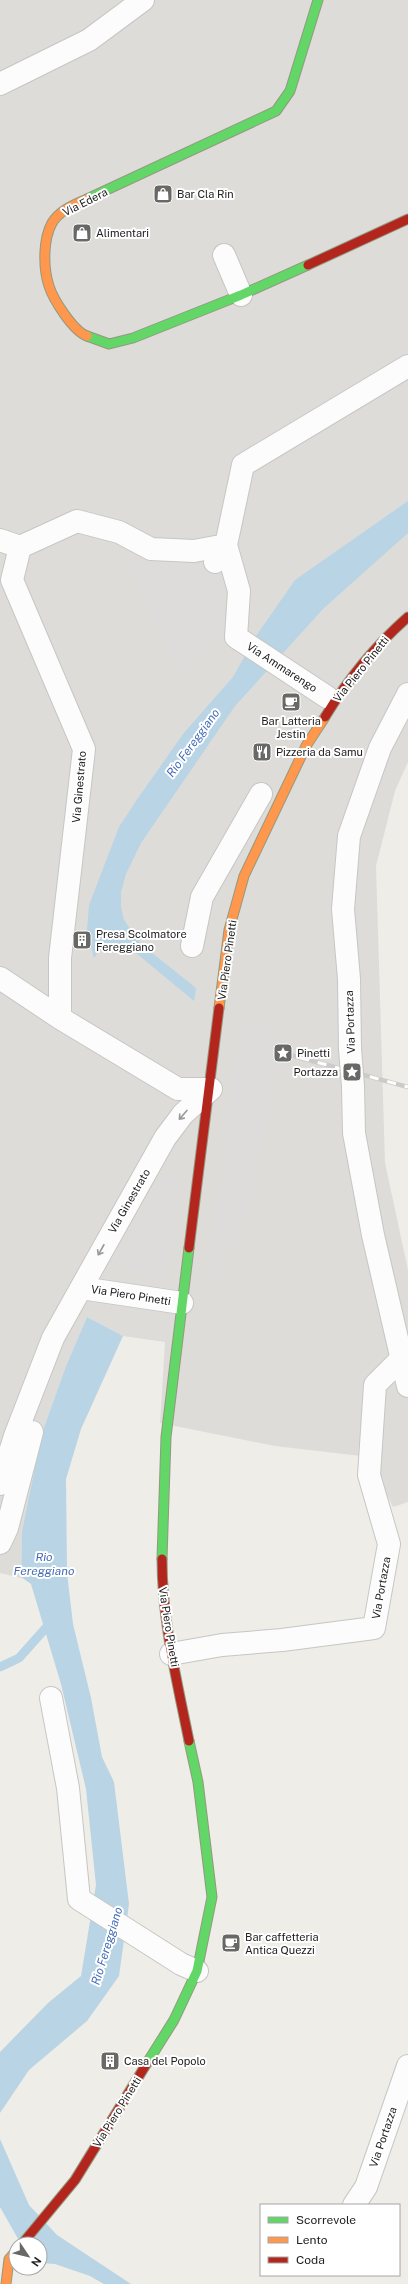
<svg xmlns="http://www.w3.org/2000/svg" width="408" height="2284" viewBox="0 0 408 2284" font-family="'Public Sans',sans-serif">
<rect width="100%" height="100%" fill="#eeede8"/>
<path fill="#dddcd9" d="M0 0H408V762L395 791 376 866 385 1163 408 1270V1502L393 1507 380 1481 361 1456 275 1446 160 1423 165 1342 123 1336 87 1317 66 1366 42 1433 22 1531 21 1578 0 1573Z"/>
<path fill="#dddcda" d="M127 562 168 567 220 562 225 604 220 631 181 679Z
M239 1024 276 1031 283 1053 242 1236 205 1287Z
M165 1174 183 1178 167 1279 113 1269Z"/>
<path fill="#b9d4e4" d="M408 501V533L324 608 235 706 141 843 126 874 121 892V907L124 920 141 944 196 988 194 1001 130 948C115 941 104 942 94 958L87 930 89 905 119 827 136 801 183 734 233 677 256 636 295 580Z
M87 1317 123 1336 81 1429 66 1479 67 1573 73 1624 91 1698 102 1757 114 1782 129 1904 119 1976 87 2021 29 2070 0 2113V2052L48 2003 81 1976 96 1885 86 1789 61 1684 31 1584 21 1577 22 1531 42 1433 66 1366Z
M0 2139 29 2205 57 2235 131 2284H104L90 2276 55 2264 40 2263V2244H21L0 2207Z"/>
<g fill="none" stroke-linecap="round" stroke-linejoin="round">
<path stroke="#b9d4e4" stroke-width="9" d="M0 1667 19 1658 52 1621"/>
<defs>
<path id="street" d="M0 84 89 40 143 0
M224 255 241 295
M0 540 20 547 77 521 119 532 151 549 194 551 226 545
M226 545 239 591 236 637 327 697
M20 547 12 580 84 749 60 958V1018
M215 562 226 545 243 465 408 366
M192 946 202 897 261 794
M0 978 60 1018 178 1089H211
M350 1049 349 979 343 909 349 836 380 748 408 694
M353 1086 354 1133 373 1235 408 1386
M81 1288 182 1303
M0 1484 15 1436 53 1338 165 1138 183 1114 211 1089
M0 1543 7 1528 32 1432
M171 1654 222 1645 282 1640 374 1628 389 1544 369 1475 375 1385 402 1358
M51 1698 68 1788 79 1899 181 1964 197 1971
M354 2205 366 2187 408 2066"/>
<path id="fast" d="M87 199 276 111 290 91 318 0
M87 336 109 344 133 338 241 295 308 265
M162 1559 166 1437 189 1248
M147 2063 174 2020 197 1971 212 1897 198 1782 189 1741"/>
<path id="slow" d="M87 336C73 331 53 299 49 286 43 268 43 239 52 223 60 210 74 205 87 199
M219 1008 229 930 244 876 306 746 325 717
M6 2284 9 2259 16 2251"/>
<path id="jam" d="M308 265 408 219
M325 717C347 681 376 645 408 617
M189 1248 219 1008
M162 1559C162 1621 177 1681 189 1741
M22 2244 75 2180 147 2063"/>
</defs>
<use href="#street" stroke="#c7c6c4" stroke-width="24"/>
<use href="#fast" stroke="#93997f" stroke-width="11"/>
<use href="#slow" stroke="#93997f" stroke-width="11"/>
<use href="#jam" stroke="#93997f" stroke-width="11"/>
<use href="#street" stroke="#fcfcfc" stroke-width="22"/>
<use href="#fast" stroke="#63d668" stroke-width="9"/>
<use href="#slow" stroke="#ff974d" stroke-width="9"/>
<use href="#jam" stroke="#b3261e" stroke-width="9"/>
<defs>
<path id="rail" d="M283 1053 408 1087"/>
</defs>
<use href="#rail" stroke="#cbcbca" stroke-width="4.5"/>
<use href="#rail" stroke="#fff" stroke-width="3" stroke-dasharray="9" stroke-linecap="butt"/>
<defs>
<path id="street-bridge" d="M350 1049 353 1086"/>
</defs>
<use href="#street-bridge" stroke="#c7c6c4" stroke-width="24" stroke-linecap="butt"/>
<use href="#street-bridge" stroke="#fcfcfc" stroke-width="22"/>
</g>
<defs><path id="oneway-shaft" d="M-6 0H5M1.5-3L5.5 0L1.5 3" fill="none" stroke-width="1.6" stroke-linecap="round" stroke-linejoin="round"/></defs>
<g stroke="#999">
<use href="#oneway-shaft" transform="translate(183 1115) rotate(131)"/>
<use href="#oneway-shaft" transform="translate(101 1250) rotate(119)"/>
</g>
<defs>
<symbol id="shop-square" viewBox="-11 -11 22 22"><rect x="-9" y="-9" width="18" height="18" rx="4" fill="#686866" stroke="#fff"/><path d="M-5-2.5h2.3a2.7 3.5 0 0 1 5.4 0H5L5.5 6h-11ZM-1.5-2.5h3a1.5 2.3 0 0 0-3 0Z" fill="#fff"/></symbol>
<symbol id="cafe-square" viewBox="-11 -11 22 22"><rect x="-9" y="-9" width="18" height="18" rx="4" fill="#686866" stroke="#fff"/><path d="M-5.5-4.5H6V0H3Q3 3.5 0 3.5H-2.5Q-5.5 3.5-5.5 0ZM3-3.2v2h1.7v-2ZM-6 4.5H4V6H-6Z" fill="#fff"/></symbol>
<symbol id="restaurant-square" viewBox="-11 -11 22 22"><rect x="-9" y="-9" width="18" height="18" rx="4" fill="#686866" stroke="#fff"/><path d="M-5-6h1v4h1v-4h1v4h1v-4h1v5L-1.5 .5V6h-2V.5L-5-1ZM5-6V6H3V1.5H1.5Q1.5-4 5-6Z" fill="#fff"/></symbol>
<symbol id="building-square" viewBox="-11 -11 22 22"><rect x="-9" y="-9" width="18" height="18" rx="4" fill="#686866" stroke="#fff"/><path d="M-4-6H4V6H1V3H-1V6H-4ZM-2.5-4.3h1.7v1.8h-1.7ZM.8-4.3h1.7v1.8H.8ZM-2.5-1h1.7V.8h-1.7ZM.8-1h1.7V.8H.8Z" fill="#fff"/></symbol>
<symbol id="sight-square" viewBox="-11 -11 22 22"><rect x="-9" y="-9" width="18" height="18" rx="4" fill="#686866" stroke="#fff"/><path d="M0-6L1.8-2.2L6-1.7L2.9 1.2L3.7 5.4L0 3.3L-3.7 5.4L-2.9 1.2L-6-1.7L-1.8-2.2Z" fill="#fff"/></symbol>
</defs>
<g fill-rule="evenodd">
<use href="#shop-square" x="152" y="183" width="22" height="22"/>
<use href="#shop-square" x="71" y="222" width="22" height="22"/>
<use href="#cafe-square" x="280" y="691" width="22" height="22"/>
<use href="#restaurant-square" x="251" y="741" width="22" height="22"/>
<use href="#building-square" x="71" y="929" width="22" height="22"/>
<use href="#sight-square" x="272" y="1042" width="22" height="22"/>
<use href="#sight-square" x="341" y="1061" width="22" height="22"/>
<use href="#cafe-square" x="220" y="1932" width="22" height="22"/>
<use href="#building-square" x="99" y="2050" width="22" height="22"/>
</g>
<g text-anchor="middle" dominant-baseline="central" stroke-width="4" stroke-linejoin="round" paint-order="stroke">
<g font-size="11" fill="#202020" stroke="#fff" text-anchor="start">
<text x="177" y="194">Bar Cla Rin</text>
<text x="96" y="233">Alimentari</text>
<text x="291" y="721" text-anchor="middle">Bar Latteria<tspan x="291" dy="13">Jestin</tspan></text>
<text x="276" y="752">Pizzeria da Samu</text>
<text x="96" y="934">Presa Scolmatore<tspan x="96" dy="13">Fereggiano</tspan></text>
<text x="297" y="1053">Pinetti</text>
<text x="338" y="1072" text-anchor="end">Portazza</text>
<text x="245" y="1937">Bar caffetteria<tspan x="245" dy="13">Antica Quezzi</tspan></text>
<text x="124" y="2061">Casa del Popolo</text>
</g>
<g font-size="11" fill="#202020" stroke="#fff">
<text transform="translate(85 202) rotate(-27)">Via Edera</text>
<text transform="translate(282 667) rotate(33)">Via Ammarengo</text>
<text transform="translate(361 669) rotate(-51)">Via Piero Pinetti</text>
<text transform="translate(79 787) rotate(-85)">Via Ginestrato</text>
<text transform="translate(227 960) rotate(-82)">Via Piero Pinetti</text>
<text transform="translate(350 1022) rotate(-92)">Via Portazza</text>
<text transform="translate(129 1201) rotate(-60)">Via Ginestrato</text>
<text transform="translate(131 1295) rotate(9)">Via Piero Pinetti</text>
<text transform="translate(381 1588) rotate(-80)">Via Portazza</text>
<text transform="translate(169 1627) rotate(81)">Via Piero Pinetti</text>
<text transform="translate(117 2112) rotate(-58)">Via Piero Pinetti</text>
<text transform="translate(383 2137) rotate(-71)">Via Portazza</text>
</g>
<g font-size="12" font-style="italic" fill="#446cb7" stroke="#fff">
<text transform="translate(193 743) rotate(-54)">Rio Fereggiano</text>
<text x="44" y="1557">Rio<tspan x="44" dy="14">Fereggiano</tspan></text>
<text transform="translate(107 1946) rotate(-73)">Rio Fereggiano</text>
</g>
</g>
<rect x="260" y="2204" width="140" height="72" fill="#ffffff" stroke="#a6a6a6"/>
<rect x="268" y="2217" width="20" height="6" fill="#63d668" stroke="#a6a6a6"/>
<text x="296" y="2224" font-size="12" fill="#202020">Scorrevole</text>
<rect x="268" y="2237" width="20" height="6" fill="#ff974d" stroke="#a6a6a6"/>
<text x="296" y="2244" font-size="12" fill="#202020">Lento</text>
<rect x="268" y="2257" width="20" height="6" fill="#b3261e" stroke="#a6a6a6"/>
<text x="296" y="2264" font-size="12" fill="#202020">Coda</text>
<g transform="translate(28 2256) rotate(125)"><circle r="19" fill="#ffffff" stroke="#a6a6a6"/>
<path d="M0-3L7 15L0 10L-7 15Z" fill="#686866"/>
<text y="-6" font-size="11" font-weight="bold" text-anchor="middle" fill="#202020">N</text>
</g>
</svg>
